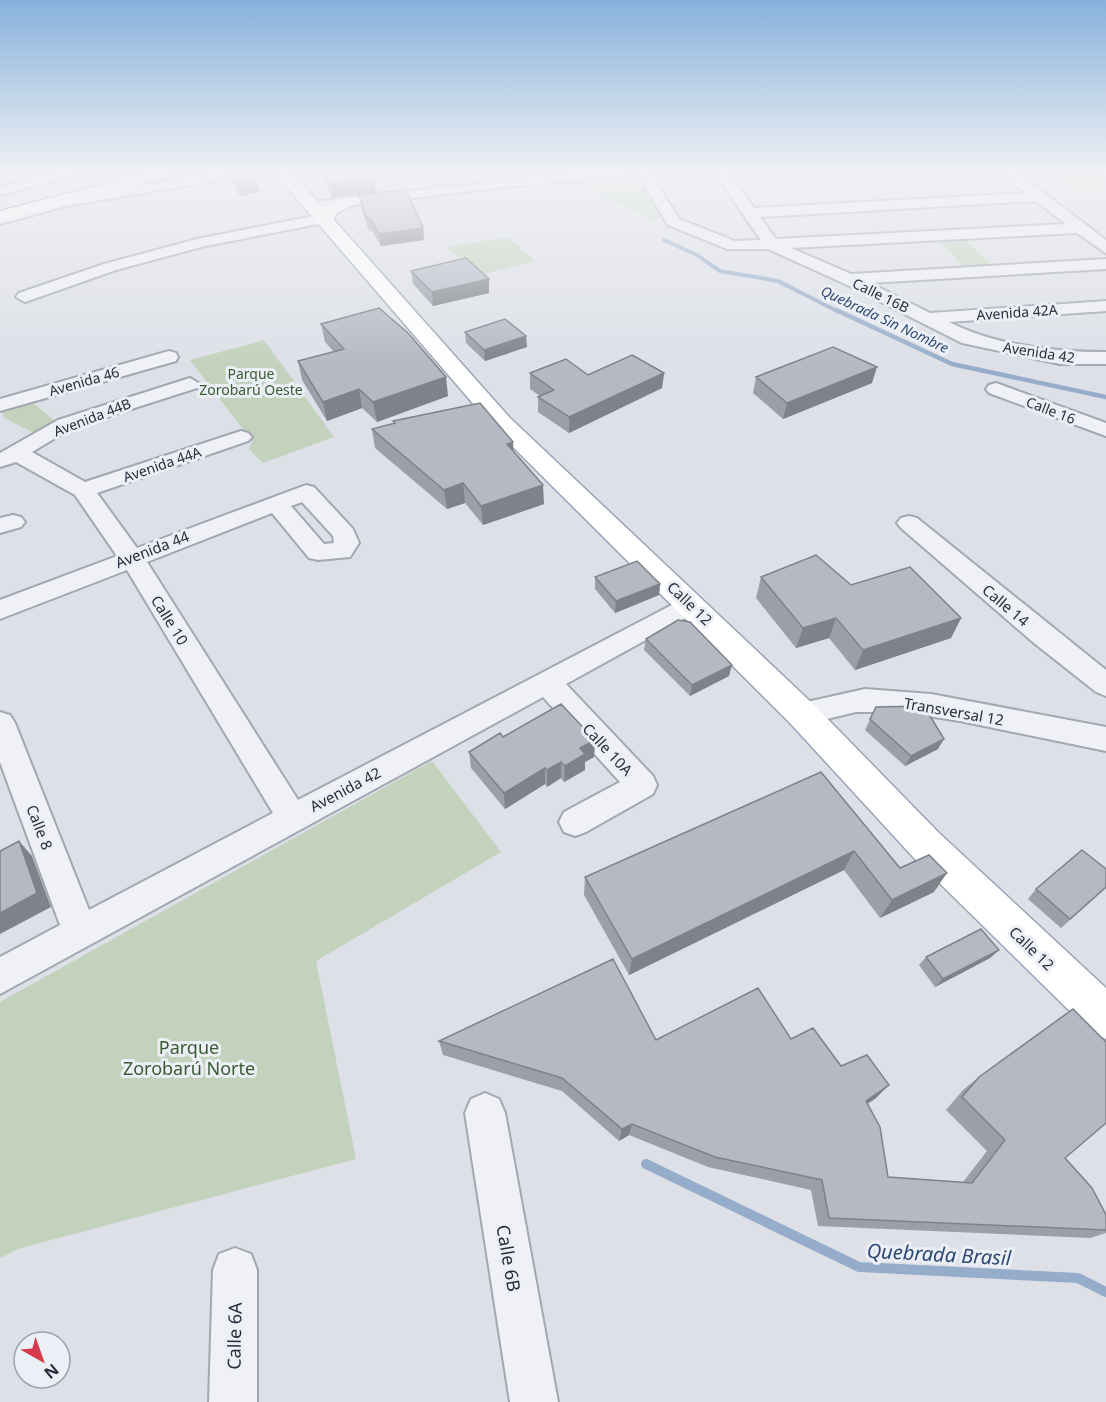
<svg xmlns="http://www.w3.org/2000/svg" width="1106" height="1402" viewBox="0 0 1106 1402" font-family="'Noto Sans',sans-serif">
<rect width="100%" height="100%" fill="#dde0e7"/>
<path fill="#cacfd9" d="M408 171H491L498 179 421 190Z"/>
<path fill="#c2d2bd" d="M755 171H984L735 183 728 172Z
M1104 171 1106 183 1102 188 1106 192 1076 194 1046 172Z
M713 172 720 183 655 182 651 174Z
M640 175 666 217 652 219 568 180Z
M508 237 535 261 482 274 471 269 446 247Z
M967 241 992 266 964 267 940 242Z
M264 340 334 437 263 463 249 449 252 441 190 360Z
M30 400 56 422 36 434 4 418 1 408Z
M432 761 501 852 316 961 356 1159 21 1248 0 1258V1002Z"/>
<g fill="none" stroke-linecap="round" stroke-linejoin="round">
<path stroke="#95adca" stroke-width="4" d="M664 240 697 255 720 271 778 281 839 312"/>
<path stroke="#95adca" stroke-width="4.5" d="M836 310 952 364 1106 397"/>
<path stroke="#95adca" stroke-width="10" d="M646 1164 859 1267 1078 1278 1106 1292"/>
<defs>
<path id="minor" d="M60 171H83L81 174 0 195V187Z
M224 171H256L249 175 66 206 0 224V214L65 198Z
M592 171H649L679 219 735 241 761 240 713 171H727L754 208 1026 193 999 171H1015L1106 240V253L1077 233 791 248 851 274 1106 259V269L870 283 930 313 1106 301V311L949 322C997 346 1053 352 1106 352V364H1060L962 343 843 283 768 249H727L668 225 638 175 515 186 313 210 306 206 313 202ZM1036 201 1066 224 776 239 760 217Z
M324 214 329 216 332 219 329 222 205 246 116 270 25 302 16 297 19 293 104 264 197 239Z
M169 351 176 353 178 357 176 361 0 411V399Z
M190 378 200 384 197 388 72 428 32 452 85 482 241 431 248 433 252 437 248 441 97 493 137 548 306 485 314 487 353 529 359 543 350 557 318 560 309 558 272 513 147 562 298 800 691 595 700 598 704 604 700 610 566 684 653 776 657 785 653 794 586 832 575 836 564 832 559 822 564 812 620 782 543 697 0 994V957L60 925 0 762V712L10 715 15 723 89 910 273 813 127 570 0 619V600L117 556 75 495 16 462 0 467V453L58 420ZM302 502 333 536 334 543 324 544 291 506Z
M996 383 1106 423V436L989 393 986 389 989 385Z
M13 515 21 517 25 522 21 527 0 533V518Z
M909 516 917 518 1106 670V696L1096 692 1034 643 901 528 897 523 901 518Z
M865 689 931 694 1106 727V751L960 721 902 712H856L802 725 792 722 788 714 792 706 802 703Z
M485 1093 499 1099 505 1113 558 1402H510L465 1113 471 1099Z
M235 1248 251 1254 257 1270V1402H209L213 1270 219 1254Z"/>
<path id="major" d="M273 171H290L323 208 346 197H358L360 201 336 214 334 220 510 418 814 705 939 833 1106 988V1039L1091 1032 913 857 790 723 494 428Z"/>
<path id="highway" d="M154 171H181L179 174 0 221V211Z"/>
</defs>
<use href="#minor" stroke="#a2a7b1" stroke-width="4"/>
<use href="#major" stroke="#9ba4b4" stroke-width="3"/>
<use href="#highway" stroke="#838d9f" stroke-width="3"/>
<use href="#minor" fill="#eff1f6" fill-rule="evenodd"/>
<use href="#major" fill="#fff" fill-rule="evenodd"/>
<use href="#highway" fill="#fff" fill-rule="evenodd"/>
</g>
<path fill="#9b9fa9" d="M228 171H250L256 180 259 192 240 196 230 180Z
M314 171H364L374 180 376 193 332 197 325 184Z
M359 195 423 228 424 240 381 246 372 231H369L361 207Z
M411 271 489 293 433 306 413 284Z
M321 324 448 396 377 422 362 408 327 421 302 380 298 361 334 352 325 342Z
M465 332 526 336 527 347 485 361 466 343Z
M530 373 588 375 664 373 662 388 569 433 538 412V397L540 396 530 389Z
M756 377 872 383 783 419 753 393Z
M393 421 513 442V451L544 504 483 525 465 503 447 509 375 448 372 429 394 423Z
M595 577 660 584 659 595 615 613 595 589Z
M761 577 851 585 961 618 951 638 855 670 829 638 796 648 756 598Z
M646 639 729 676 690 696 644 650Z
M876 707 938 749 905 766 865 730Z
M503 737 595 740 594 757 585 762V770L564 782 561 778 547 787 545 784 505 809 471 768 469 752Z
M821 772 900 868 934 892 880 918 844 870 629 975 584 895 585 877Z
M1106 888 1061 928 1028 899 1036 889Z
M999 950 990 958 935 987 919 965 926 957Z
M791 1039 841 1066 876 1098 867 1104 888 1177 963 1182 987 1151 946 1110 963 1090 979 1077 1065 1158 1106 1215V1233L1090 1238 818 1226 811 1190 708 1167 629 1135 619 1141 562 1091 443 1055 439 1041 656 1040Z"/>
<path fill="#7e8289" d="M256 180 259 192 240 196 237 184Z
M374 180 376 193 332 197 330 185Z
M423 228 424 240 381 246 379 234Z
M489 279V293L433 306 432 292Z
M526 336 527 347 485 361 484 350Z
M877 367 872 383 783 419 787 403Z
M664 373 662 388 569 433V417Z
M446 377 448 396 377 422 373 402Z
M359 389 362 408 327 421 323 402Z
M513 442 514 461 507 444Z
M463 483 465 503 447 509 444 490Z
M543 485 544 504 483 525 481 506Z
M660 584 659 595 615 613 616 601Z
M836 618 829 638 796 648 803 628Z
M961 618 951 638 855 670 863 650Z
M732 665 729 676 690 696 692 685Z
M944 739 938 749 905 766 911 756Z
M595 740 594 757 585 762V770L564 782 565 766 580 748Z
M561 762V778L547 787V770Z
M545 768V784L505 809 504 793Z
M19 841 32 856 51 907 0 934V913Z
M854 851 844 870 629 975 632 959Z
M947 873 934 892 880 918 892 900Z
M999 950 990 958 935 987 943 979Z
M889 1085 876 1098 854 1113 866 1101Z
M632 1124 629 1135 619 1141 622 1129Z"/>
<path fill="#b4b9c4" stroke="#7e8289" stroke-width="1.5" d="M229 171H250L256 180 237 184Z
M322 171H364L374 180 330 185Z
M406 189 423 228 379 234 370 219H367L359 195Z
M466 258 489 279 432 292 411 271Z
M379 308 408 333 446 377 373 402 359 389 323 402 298 361 344 349 321 324Z
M505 319 526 336 484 350 465 332Z
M833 347 877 367 787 403 756 377Z
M632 355 664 373 569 417 538 397 554 390 530 373 566 359 588 375Z
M480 403 513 442 507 444 543 485 481 506 463 483 444 490 372 429 395 423 393 421Z
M816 555 851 585 910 567 961 618 863 650 836 618 803 628 761 577Z
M637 561 660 584 616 601 595 577Z
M678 620 690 622 732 665 692 685 646 639Z
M561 704 595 740 580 748 585 754 565 766 561 762 547 770 545 768 504 793 469 752 500 733 503 737Z
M924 706 944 739 911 756 870 719 876 707Z
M821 772 900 868 929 855 947 873 892 900 854 851 632 959 585 877Z
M19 841 37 893 0 913V851Z
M1082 850 1106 869V887L1070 919 1036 889Z
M981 929 999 950 943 979 926 957Z
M613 959 656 1040 758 988 791 1039 813 1028 841 1066 867 1055 889 1085 866 1101 880 1127 888 1177 972 1183 1005 1140 962 1097 979 1077 1073 1009 1106 1042V1123L1065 1158 1092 1188 1106 1215V1230L829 1218 822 1180 715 1157 632 1124 622 1129 562 1078 439 1041Z"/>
<linearGradient id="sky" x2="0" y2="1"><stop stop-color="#87b1dc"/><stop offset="0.47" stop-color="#f0f1f4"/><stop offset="1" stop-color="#f0f1f4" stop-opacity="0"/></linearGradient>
<rect width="1106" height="367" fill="url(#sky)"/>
<g text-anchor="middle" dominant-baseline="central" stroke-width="6" stroke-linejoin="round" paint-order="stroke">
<g font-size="14" fill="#262e3e" stroke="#eceff5">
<text transform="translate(881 295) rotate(26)">Calle 16B</text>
<text transform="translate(1017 312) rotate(-4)">Avenida 42A</text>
<text transform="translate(1039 352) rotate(9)">Avenida 42</text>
<text transform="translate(84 381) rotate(-16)">Avenida 46</text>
<text transform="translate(1051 410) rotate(21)">Calle 16</text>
<text transform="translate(92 417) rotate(-21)">Avenida 44B</text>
<text transform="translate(162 464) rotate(-19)">Avenida 44A</text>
</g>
<g font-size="14" font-style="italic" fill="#2e4a74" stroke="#eceff5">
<text transform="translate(885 319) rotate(25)">Quebrada Sin Nombre</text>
</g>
<g font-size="14" fill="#385b32" stroke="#eceff5">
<text x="251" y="373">Parque<tspan x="251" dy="16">Zorobarú Oeste</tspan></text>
</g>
<g font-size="15" fill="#262e3e" stroke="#eceff5">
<text transform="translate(152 549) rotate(-21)">Avenida 44</text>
<text transform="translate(690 603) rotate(44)">Calle 12</text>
<text transform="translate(1006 605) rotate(40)">Calle 14</text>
<text transform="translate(170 620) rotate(58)">Calle 10</text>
<text transform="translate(954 711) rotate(10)">Transversal 12</text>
<text transform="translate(608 749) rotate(47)">Calle 10A</text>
<text transform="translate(345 789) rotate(-28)">Avenida 42</text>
<text transform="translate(40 827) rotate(69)">Calle 8</text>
<text transform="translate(1032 948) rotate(44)">Calle 12</text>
</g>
<g font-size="18" fill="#385b32" stroke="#eceff5">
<text x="189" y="1047">Parque<tspan x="189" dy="21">Zorobarú Norte</tspan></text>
</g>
<g font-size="18" fill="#262e3e" stroke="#eceff5">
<text transform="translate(509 1258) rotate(80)">Calle 6B</text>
<text transform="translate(234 1336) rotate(-89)">Calle 6A</text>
</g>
<g font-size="20" font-style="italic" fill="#2e4a74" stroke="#eceff5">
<text transform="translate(939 1254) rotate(3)">Quebrada Brasil</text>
</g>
</g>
<g transform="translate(42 1360) rotate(140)"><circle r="28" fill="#eceff5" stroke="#9da2ac" stroke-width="1.5"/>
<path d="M0-4.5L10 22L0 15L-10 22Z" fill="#d43a4b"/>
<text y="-9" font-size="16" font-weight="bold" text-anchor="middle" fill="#262e3e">N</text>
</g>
</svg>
